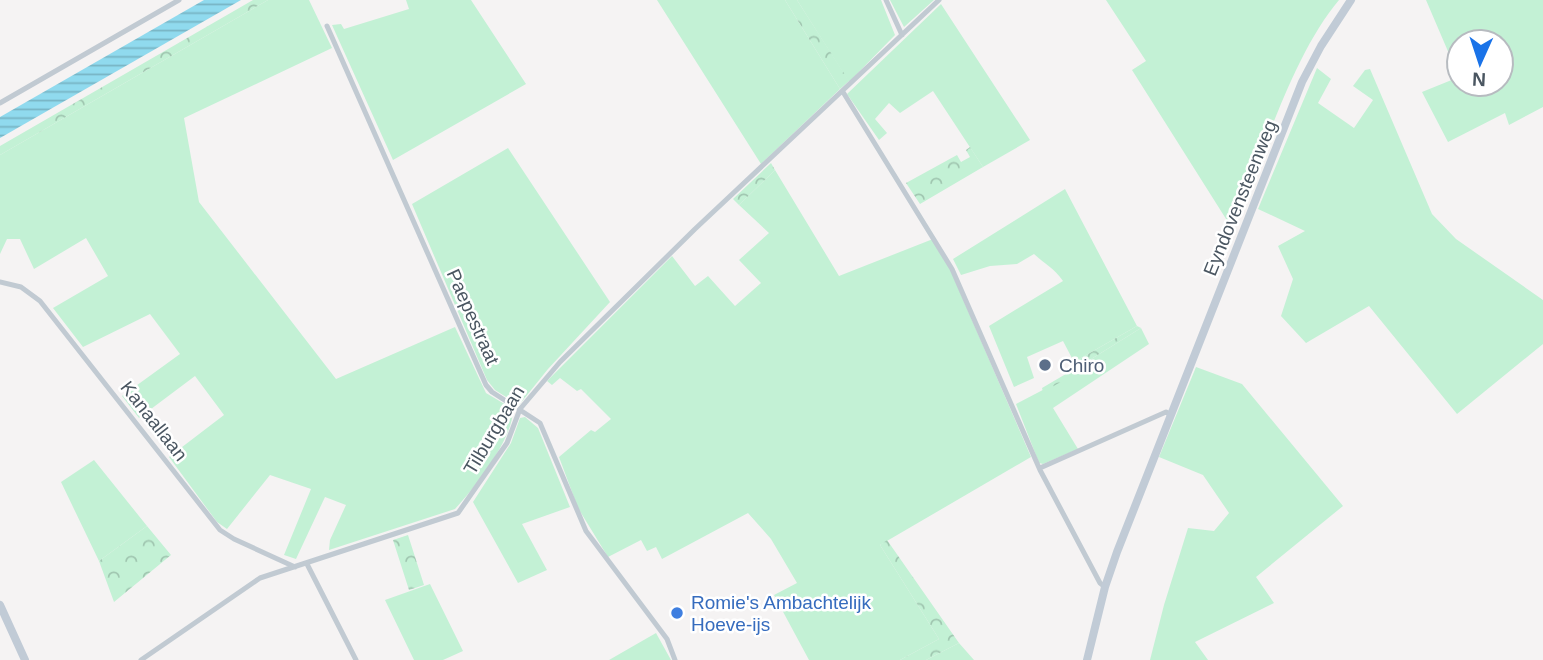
<svg xmlns="http://www.w3.org/2000/svg" width="1543" height="660" viewBox="0 0 1543 660" font-family="Arial,sans-serif">
<defs>
<pattern id="forest-crowns" width="20" height="18" patternUnits="userSpaceOnUse" patternTransform="scale(1.75)"><rect width="20" height="18" fill="#c3f1d5"/><path d="M2 6a3 3 0 1 1 6 0M12 15a3 3 0 1 1 6 0" fill="none" stroke="#a0c6b0"/></pattern>
<pattern id="water-rules" width="6" height="5" patternUnits="userSpaceOnUse" patternTransform="scale(1.75)"><rect width="6" height="5" fill="#90daee"/><path d="M0 2.5h6" fill="none" stroke="#78b4c4"/></pattern>
</defs>
<rect width="100%" height="100%" fill="#f5f3f3"/>
<path fill="#c3f1d5" fill-rule="evenodd" d="M268 0H309L332 48 184 118 199 202 336 379 455 327 486 393 513 409C514 437 475 488 455 509L329 550 330 540 346 505 325 497 296 559 284 555 311 489 270 475 227 529 217 522 169 457 224 415 195 376 139 418 122 396 180 354 150 314 83 347 53 308 108 276 86 238 34 269 20 239H7L0 254V155Z
M406 0H471L526 84 393 160 332 25 341 24 344 29 409 9Z
M657 0H785L840 89 761 164Z
M797 0H881L895 35 849 82Z
M890 0H934L904 27Z
M1106 0H1339C1291 57 1261 160 1233 230L1132 70 1146 61Z
M1426 0H1543V107L1509 125 1505 113 1448 142 1422 92 1459 77ZM1459 42H1501V84H1459Z
M941 4 1030 140 983 167 933 91 900 113 889 103 875 119 887 133 879 140 847 94Z
M1317 68 1331 79 1318 103 1354 128 1373 100 1353 86 1365 70 1370 69 1432 214 1456 239 1543 300V344L1457 414 1369 306 1306 343 1281 316 1293 279 1278 246 1305 231 1258 209Z
M508 148 610 302 548 369 519 405 495 390 487 380 412 204Z
M775 170 839 276 933 239 947 262 1031 457 880 545 939 639 900 660H809L774 595 797 583 771 539 748 513 662 559 656 547 647 551 641 540 608 557 578 508 559 457 591 430 595 432 611 419 581 389 577 391 560 378 552 385 547 381 672 256 695 286 708 276 735 306 761 283 739 260 769 233 739 205Z
M1065 189 1137 326 1074 362 1063 341 1027 357 1034 378 1014 387 989 326 1063 281C1053 267 1046 265 1034 254L1017 264 990 266 961 275 953 259Z
M1141 328 1149 344 1053 408 1078 449 1043 464 1039 463 1016 404 1081 370 1080 366Z
M1196 367 1242 384 1343 506 1256 577 1274 603 1195 642 1208 660H1150L1164 605 1188 528 1214 531 1229 513 1203 475 1159 457Z
M525 417 538 428 570 507 522 524 547 570 518 583 473 502 511 443 520 418Z
M94 460 147 526 99 561 61 482Z
M430 584 463 651 443 660H414L385 600Z
M656 633 671 660H609Z
M959 643 974 660H926Z"/>
<path fill="url(#forest-crowns)" d="M253 0H268L0 155V146Z
M785 0H797L849 81 840 89Z
M970 147 983 167 920 204 906 183 957 155 961 162 970 157 966 150Z
M771 163 775 170 739 205 733 199Z
M1137 326 1141 328 1080 366 1082 370 1043 392 1042 388 1076 368 1074 362Z
M147 526 171 555 114 602 99 561Z
M408 535 424 585 409 590 393 540Z
M887 540 959 643 926 660H900L939 639 880 545Z"/>
<path fill="url(#water-rules)" d="M204 0H241L0 138V117Z"/>
<g fill="none" stroke-linecap="round" stroke-linejoin="round">
<path stroke="#c1cad2" stroke-width="5" d="M886 0 902 35
M327 26 486 385 492 392 540 423 586 531 667 639 675 660
M843 92 952 269 1040 470 1100 583 1105 587
M0 103 179 0
M0 282 21 287 40 301 220 530 234 539 295 567
M1040 468 1166 412 1171 415
M307 564 356 660
M141 660 260 578 458 513 507 443 520 409 560 362 695 229 939 0"/>
<path stroke="#c1cbd6" stroke-width="8" d="M0 605 25 660
M1087 660 1105 587 1117 552 1302 82 1321 46 1351 0"/>
</g>
<circle fill="#5c6f8a" stroke="#fff" stroke-width="2.5" cx="1045" cy="365" r="7"/>
<circle fill="#3f7fe0" stroke="#fff" stroke-width="2.5" cx="677" cy="613" r="7"/>
<g text-anchor="middle" dominant-baseline="central" stroke-width="5" stroke-linejoin="round" paint-order="stroke">
<g font-size="19" fill="#4a5661" stroke="#fff">
<text transform="translate(1240 198) rotate(-68)">Eyndovensteenweg</text>
<text transform="translate(473 317) rotate(66)">Paepestraat</text>
<text transform="translate(154 421) rotate(52)">Kanaallaan</text>
<text transform="translate(494 430) rotate(-59)">Tilburgbaan</text>
</g>
<g font-size="19" fill="#4e5e75" stroke="#fff" text-anchor="start">
<text x="1059" y="365">Chiro</text>
</g>
<g font-size="19" fill="#366cbe" stroke="#fff" text-anchor="start">
<text x="691" y="602">Romie's Ambachtelijk<tspan x="691" dy="22">Hoeve-ijs</tspan></text>
</g>
</g>
<g transform="translate(1480 63) rotate(183)"><circle r="33" fill="#ffffff" stroke="#b7bbc0" stroke-width="2"/>
<path d="M0-5L12 26L0 18L-12 26Z" fill="#1a73e8"/>
<text y="-10" font-size="19" font-weight="bold" text-anchor="middle" fill="#4a5661">N</text>
</g>
</svg>
